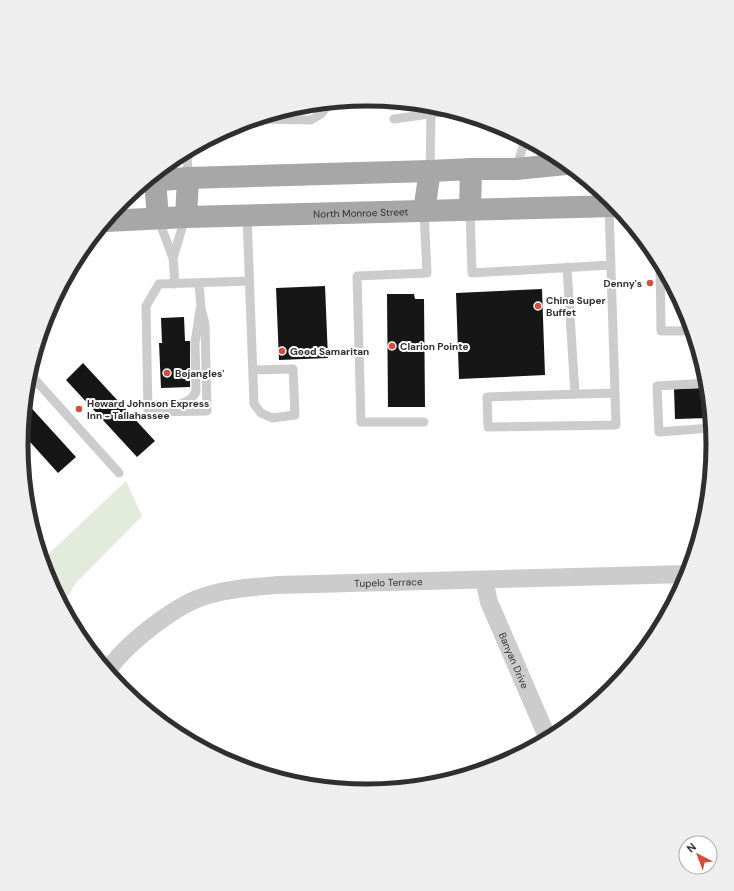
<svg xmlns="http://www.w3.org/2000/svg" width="734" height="891" viewBox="0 0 734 891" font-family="'DM Sans',sans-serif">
<rect width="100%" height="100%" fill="#fff"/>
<path fill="#e3ebde" d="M126 481 142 516 75 584 63 606 47 578 42 560Z"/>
<path fill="#161616" d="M325 286 328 358 279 360 276 288Z
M542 289 545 375 459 379 456 293Z
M387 294H414L415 299H424L425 407H388Z
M184 317 185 341H190V387L161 388 159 343H162L161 318Z
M83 363 155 441 137 457 66 380Z
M707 388 710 418 675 419 674 389Z
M25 401 76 457 58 473 22 433Z"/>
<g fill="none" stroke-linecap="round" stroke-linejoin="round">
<path stroke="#ccc" stroke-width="9" d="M257 119 311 120 321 114 330 103
M394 119 450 111
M187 151 188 178
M516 169 525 140
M430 171 431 114
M609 206 616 425 488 427 487 397 615 393
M470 209 472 273 611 265
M424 211 427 273 357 276 361 422H424
M247 215 254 404 261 413 272 418 295 415 293 369 253 370
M158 218 173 258 175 284
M173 258 185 218
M660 263 661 331H692
M567 267 575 394
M199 283 201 308 205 324 207 411 148 412 146 306 159 284 250 281
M29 373 119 473
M707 383 657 386 659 432 711 428
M148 405 181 404 191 399 196 392 195 343 200 310
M27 502 32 508 28 512"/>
<g stroke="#ccc" stroke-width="18">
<path id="s1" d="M484 580 489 602 548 739"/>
<path id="s2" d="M107 672C124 645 174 606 205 596 228 589 253 587 277 585L688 574"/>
</g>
<g stroke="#a7a7a7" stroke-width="22">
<path d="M155 180 158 218"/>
<path d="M147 181 188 178 430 171 471 169H516L566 164"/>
<path d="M470 209 471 169"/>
<path d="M424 211 430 171"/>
<path d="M186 217 188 178"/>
<path id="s3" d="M106 221 186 217 616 206"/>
</g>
</g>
<g fill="#d54c41" stroke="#fff" stroke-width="1.5">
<circle cx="650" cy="283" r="4"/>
<circle cx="538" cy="306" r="4"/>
<circle cx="392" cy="346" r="4"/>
<circle cx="282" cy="351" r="4"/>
<circle cx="167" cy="373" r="4"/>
<circle cx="79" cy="409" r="4"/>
</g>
<g text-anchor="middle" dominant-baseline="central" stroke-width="4" stroke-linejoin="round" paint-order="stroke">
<g font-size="10" fill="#2f2f2f" stroke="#fff">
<text stroke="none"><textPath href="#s3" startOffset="255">North Monroe Street</textPath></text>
<text stroke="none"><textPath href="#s2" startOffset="310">Tupelo Terrace</textPath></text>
<text stroke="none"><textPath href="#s1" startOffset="86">Banyan Drive</textPath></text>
</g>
<g font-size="10" font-weight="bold" fill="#2f2f2f" stroke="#fff" text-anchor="start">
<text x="642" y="283" text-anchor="end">Denny's</text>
<text x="546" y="300">China Super<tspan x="546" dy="12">Buffet</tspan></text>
<text x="400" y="346">Clarion Pointe</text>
<text x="290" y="351">Good Samaritan</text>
<text x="175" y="373">Bojangles'</text>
<text x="87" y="403">Howard Johnson Express<tspan x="87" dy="12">Inn - Tallahassee</tspan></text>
</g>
</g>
<path d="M0 0H734V891H0ZM28 445a339 339 0 1 1 678 0a339 339 0 1 1-678 0Z" fill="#eee" fill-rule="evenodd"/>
<path fill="none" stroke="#2f2f2f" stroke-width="5" d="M28 445a339 339 0 1 1 678 0a339 339 0 1 1-678 0Z"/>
<g transform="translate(698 855) rotate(318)"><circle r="19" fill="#ffffff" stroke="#acacac"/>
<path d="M0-3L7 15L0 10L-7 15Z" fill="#d54c41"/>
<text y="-6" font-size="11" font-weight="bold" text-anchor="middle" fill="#2f2f2f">N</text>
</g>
</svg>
